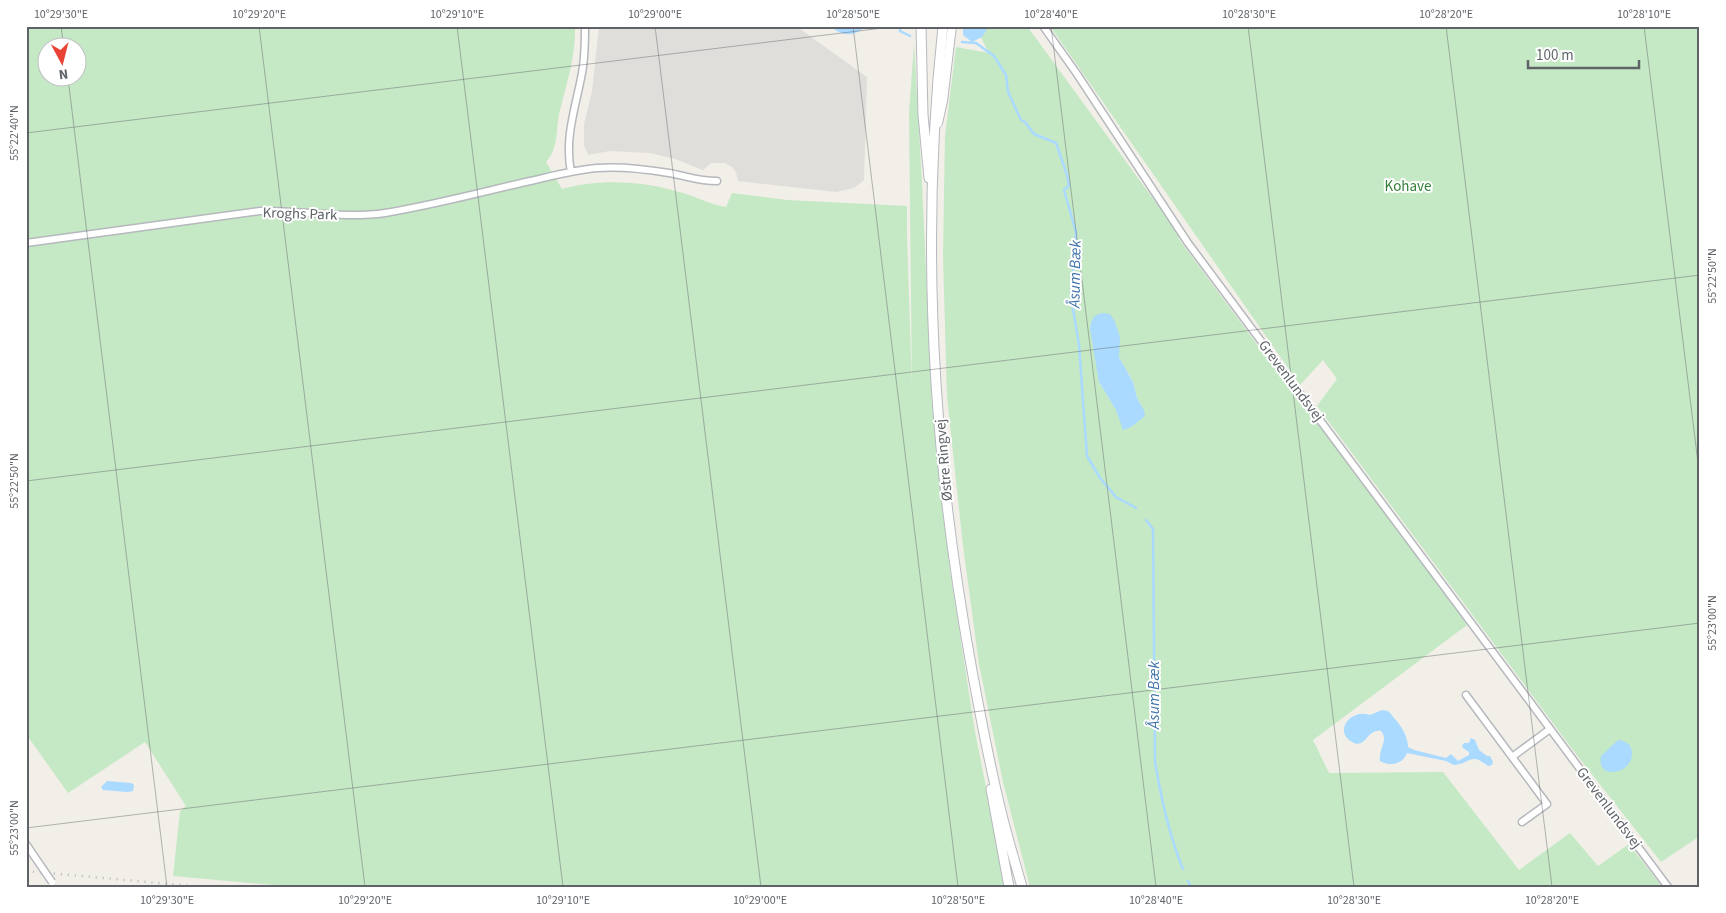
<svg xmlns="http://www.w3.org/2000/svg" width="1726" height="913" viewBox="0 0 1726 913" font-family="'Source Sans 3',sans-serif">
<rect width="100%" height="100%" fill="#f1efe8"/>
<path fill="#e0deda" d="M599 26H796L867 77 864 180 854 188 836 192 738 181 736 172 732 167 725 163H711L703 170 675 159 650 153 610 151 588 155 584 145V124L592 91Z"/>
<path fill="#c5e8c5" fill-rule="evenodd" d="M26 26H575C576 56 566 86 559 114 556 131 558 149 546 162L562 189C601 178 644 181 683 193 697 197 711 205 726 207L732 193 787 200 907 206V236L912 388 909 113 914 44 922 183 932 405 950 571 975 732 1006 887H279L274 885 173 876 180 811 186 806 145 742 68 793 26 734ZM48 48H78V78H48Z
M975 26H1027L1181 237 1178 238 1299 401 1322 428 1467 625 1313 740 1329 773 1443 772 1519 870 1570 833 1598 866 1629 844 1662 887H1030L1003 782 979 664 963 546 947 397 943 255 945 136 956 47 989 53ZM1119 349V357L1133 382 1137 398 1144 410V416L1131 427 1122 425 1116 410 1099 382Z
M1050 26H1700V836L1661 862 1576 754 1317 406 1337 379 1323 360 1300 385Z"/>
<path fill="#aadaff" d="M830 26H866C854 37 842 37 830 26Z
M963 26H986L987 29 982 37 972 42 963 35Z
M1102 313 1110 314 1115 322 1120 337 1119 357 1133 382 1137 398 1144 410 1145 416 1131 427 1123 430 1116 410 1099 382 1090 329C1091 320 1093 315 1102 313Z
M1382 710 1388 711C1397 721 1408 733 1408 747L1414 750 1446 758 1451 754 1458 761 1469 755V752L1463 748 1462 746 1464 743H1469L1471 738 1475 740 1479 750 1487 756H1490L1493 762 1492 765 1488 766C1470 752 1472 763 1454 765L1446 761 1407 753C1403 764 1390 767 1380 761 1378 750 1389 740 1381 731 1367 729 1366 748 1354 743 1332 733 1350 708 1370 715Z
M1620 740C1628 742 1632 746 1632 754 1632 774 1596 781 1601 756L1617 741Z
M107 781 131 783 134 785 133 791 127 792 103 790 101 787Z"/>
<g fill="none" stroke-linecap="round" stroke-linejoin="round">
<path stroke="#aadaff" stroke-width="2.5" d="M900 26V31L910 36
M962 42 976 43 994 56 1006 75 1008 92 1021 120 1025 122 1034 134 1056 143 1067 175 1069 186 1064 190 1076 232 1071 297 1079 345 1087 456 1100 478 1116 497 1136 508
M1146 520 1153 529 1155 762C1161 798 1169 835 1183 869
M1188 881 1191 887"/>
<defs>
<path id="minor" d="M1043 26 1077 74 1188 243 1668 887
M571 172C564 138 576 106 582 73 585 57 585 42 585 26
M26 243 260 211C302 210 343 219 385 213 434 205 482 192 530 181 552 176 574 170 597 168 622 166 645 169 669 173 687 176 698 181 717 181
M1466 695 1547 804 1522 822
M1512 757 1550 729
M26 844 43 869"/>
<path id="tertiary" d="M938 123 943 101 952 26"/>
<path id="secondary" d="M921 26 923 115 929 178
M943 26C920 239 933 456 971 665 980 714 989 763 1001 811 1007 836 1015 862 1022 887
M991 789 1009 887"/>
</defs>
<use href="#minor" stroke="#b5b8bc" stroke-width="9"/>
<use href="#tertiary" stroke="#b5b8bc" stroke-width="10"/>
<use href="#secondary" stroke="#b6babf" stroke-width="11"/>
<use href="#minor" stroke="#fff" stroke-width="6"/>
<use href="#tertiary" stroke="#fff" stroke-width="8"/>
<use href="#secondary" stroke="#fff" stroke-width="9"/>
<path stroke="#b6b7b8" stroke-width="2.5" stroke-dasharray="1 6" stroke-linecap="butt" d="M26 871 202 887"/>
<defs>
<path id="minor-bridge" d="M43 869 52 882"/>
</defs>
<use href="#minor-bridge" stroke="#b5b8bc" stroke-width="9" stroke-linecap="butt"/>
<use href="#minor-bridge" stroke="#fff" stroke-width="6"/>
</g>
<path fill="none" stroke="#5f6368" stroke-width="1" stroke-opacity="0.45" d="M61 26 64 48M259 26 365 887M457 26 563 887M655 26 761 887M853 26 958 887M1051 26 1156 887M1248 26 1354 887M1446 26 1552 887M1644 26 1700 479M68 78 167 887M26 133 899 26M26 481 1700 275M26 828 1700 623"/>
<g text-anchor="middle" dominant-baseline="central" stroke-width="4" stroke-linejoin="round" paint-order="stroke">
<g font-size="15" fill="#348238" stroke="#fff">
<text x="1408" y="186">Kohave</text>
</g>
<g font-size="15" fill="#5f6368" stroke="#fff">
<text transform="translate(300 214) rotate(2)">Kroghs Park</text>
<text transform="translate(1291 381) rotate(53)">Grevenlundsvej</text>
<text transform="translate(944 460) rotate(-95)">Østre Ringvej</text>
<text transform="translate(1609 808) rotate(53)">Grevenlundsvej</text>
</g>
<g font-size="16" font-style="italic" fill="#4174aa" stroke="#fff">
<text transform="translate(1075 274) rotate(-89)">Åsum Bæk</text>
<text transform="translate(1154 695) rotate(-90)">Åsum Bæk</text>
</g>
</g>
<rect width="1726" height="913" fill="none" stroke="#ffffff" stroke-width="55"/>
<g transform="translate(62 62) rotate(173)"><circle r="24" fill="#ffffff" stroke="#bfc1c3"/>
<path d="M0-4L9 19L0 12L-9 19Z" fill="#ea4335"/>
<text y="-8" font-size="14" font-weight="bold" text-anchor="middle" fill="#5f6368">N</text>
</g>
<path d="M1528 60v8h111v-8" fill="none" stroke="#5f6368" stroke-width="2.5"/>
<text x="1536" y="60" font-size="15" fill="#5f6368" stroke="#ffffff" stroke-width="4" paint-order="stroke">100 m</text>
<rect x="28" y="28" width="1670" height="858" fill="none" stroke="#5f6368" stroke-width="2"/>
<g font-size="12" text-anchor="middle" fill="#5f6368">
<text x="61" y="18">10°29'30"E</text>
<text x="259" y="18">10°29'20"E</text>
<text x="457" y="18">10°29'10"E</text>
<text x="655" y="18">10°29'00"E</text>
<text x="853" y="18">10°28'50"E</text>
<text x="1051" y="18">10°28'40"E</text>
<text x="1249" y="18">10°28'30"E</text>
<text x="1446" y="18">10°28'20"E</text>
<text x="1644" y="18">10°28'10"E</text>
<text transform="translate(14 133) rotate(-90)" y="4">55°22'40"N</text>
<text transform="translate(1712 276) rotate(-90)" y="4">55°22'50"N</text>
<text transform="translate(14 481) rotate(-90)" y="4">55°22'50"N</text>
<text transform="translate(1712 623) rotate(-90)" y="4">55°23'00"N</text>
<text transform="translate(14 828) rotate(-90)" y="4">55°23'00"N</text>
<text x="167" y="904">10°29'30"E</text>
<text x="365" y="904">10°29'20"E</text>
<text x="563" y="904">10°29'10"E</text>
<text x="760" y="904">10°29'00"E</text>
<text x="958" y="904">10°28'50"E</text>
<text x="1156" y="904">10°28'40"E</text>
<text x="1354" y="904">10°28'30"E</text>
<text x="1552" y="904">10°28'20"E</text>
</g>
</svg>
